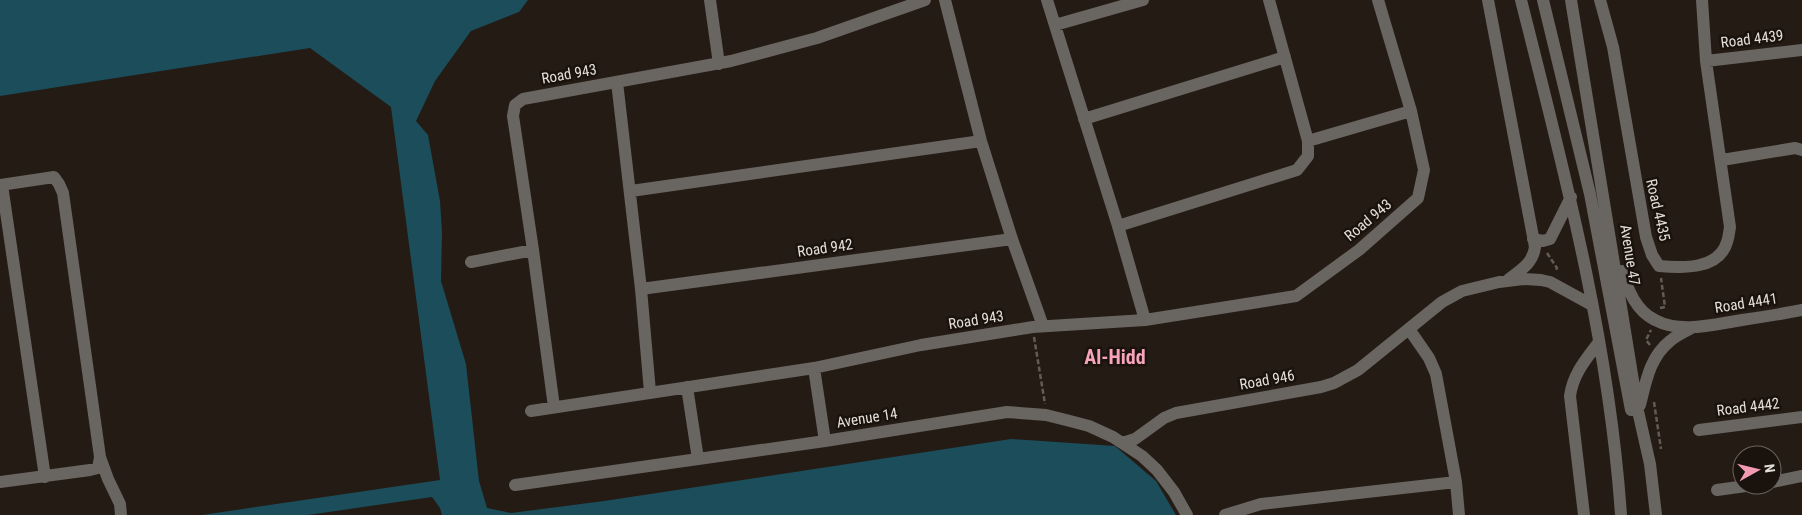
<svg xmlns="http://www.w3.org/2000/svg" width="1802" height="515" viewBox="0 0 1802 515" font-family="'Roboto Condensed',sans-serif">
<rect width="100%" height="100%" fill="#241b14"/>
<path fill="#1b4d5a" d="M0 0H528L519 12 471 31 435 81 416 121 428 135 440 201 442 232 441 281 466 364 479 481 487 508 511 513 604 501 1011 439 1115 446 1156 481 1176 515H442L440 508 432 497 308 515H202L440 480 391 107 310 48 0 96Z"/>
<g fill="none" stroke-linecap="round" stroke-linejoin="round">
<path stroke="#635b55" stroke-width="2.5" stroke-dasharray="5 2.5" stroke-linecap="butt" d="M1547 253 1557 268 1555 272
M1660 308 1665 307 1661 278
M1034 337 1045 404
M1650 345 1646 340 1651 330
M1654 402 1661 449"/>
<path stroke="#696560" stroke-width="12" d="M710 0 719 64
M945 0 981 141 1012 239 1043 326
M1047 0 1118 226 1145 320
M1488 0 1535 247C1533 263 1521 270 1509 279
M1521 0C1564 170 1609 340 1621 515
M1543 0 1590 194 1631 410
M1571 0 1638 411 1650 464 1656 515
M1600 0 1613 47 1646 237 1652 255 1659 266C1682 268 1719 270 1727 242 1729 237 1729 232 1730 227L1706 61 1702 0
M1055 25 1143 0
M1706 61 1802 50
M617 82 641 289 650 392
M1084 119 1285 57
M1308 141 1411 111
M1722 160 1795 148 1802 150
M0 185 54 177 59 184 63 193 100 457 108 479 120 504 121 515
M2 185 45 477
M631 191 981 141
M1118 226 1297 170 1308 156V141L1269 0
M1533 239 1543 241 1550 239 1571 197
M471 262 533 250
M1622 271C1628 290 1636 311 1655 320 1681 334 1715 324 1742 320 1762 317 1782 314 1802 310
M641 289 1012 239
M1409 329 1429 358 1436 374 1456 482 1459 515
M814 368 825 441
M687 387 698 459
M1640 405C1646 381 1650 357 1670 341 1677 335 1686 331 1694 327
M554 407 533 250 513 116 515 105 523 99 731 61 817 38 925 0
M531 411 814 368 921 345 1033 327 1145 320 1296 296 1359 250 1418 198 1424 170 1411 111 1378 0
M1699 430 1802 417
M1122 443 1135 439 1164 418 1176 413 1321 387 1334 383 1358 370 1442 302 1462 291 1499 282 1523 279 1541 280 1550 282 1592 305
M0 482 90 470 98 468 100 457
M1772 482 1802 476
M515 485 825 441 1007 412 1046 415 1070 421 1089 426 1113 437 1142 456 1157 470 1174 492 1187 515
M1717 490 1753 485
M1225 515 1261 504 1456 482
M1584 515 1570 396C1573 374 1586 359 1599 342"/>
</g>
<g text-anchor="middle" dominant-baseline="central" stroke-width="5" stroke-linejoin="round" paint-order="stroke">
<g font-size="15" fill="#e4ded9" stroke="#1a120c">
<text transform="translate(1752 39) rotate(-7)">Road 4439</text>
<text transform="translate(569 74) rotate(-10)">Road 943</text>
<text transform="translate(1658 210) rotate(77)">Road 4435</text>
<text transform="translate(1368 220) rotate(-40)">Road 943</text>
<text transform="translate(825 248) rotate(-8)">Road 942</text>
<text transform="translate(1630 255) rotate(81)">Avenue 47</text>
<text transform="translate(1746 303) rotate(-9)">Road 4441</text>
<text transform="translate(976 320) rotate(-9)">Road 943</text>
<text transform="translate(1267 380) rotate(-10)">Road 946</text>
<text transform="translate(1748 407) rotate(-7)">Road 4442</text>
<text transform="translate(867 418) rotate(-9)">Avenue 14</text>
</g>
<g font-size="20" font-weight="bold" fill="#f6a4ba" stroke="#1a120c">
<text x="1115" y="357">Al-Hidd</text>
</g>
</g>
<g transform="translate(1757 470) rotate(82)"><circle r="24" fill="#1a120c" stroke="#6b645e"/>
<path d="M0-4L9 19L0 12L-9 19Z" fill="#f19ab2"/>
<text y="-8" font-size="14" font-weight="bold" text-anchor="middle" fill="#e4ded9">N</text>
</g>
</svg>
